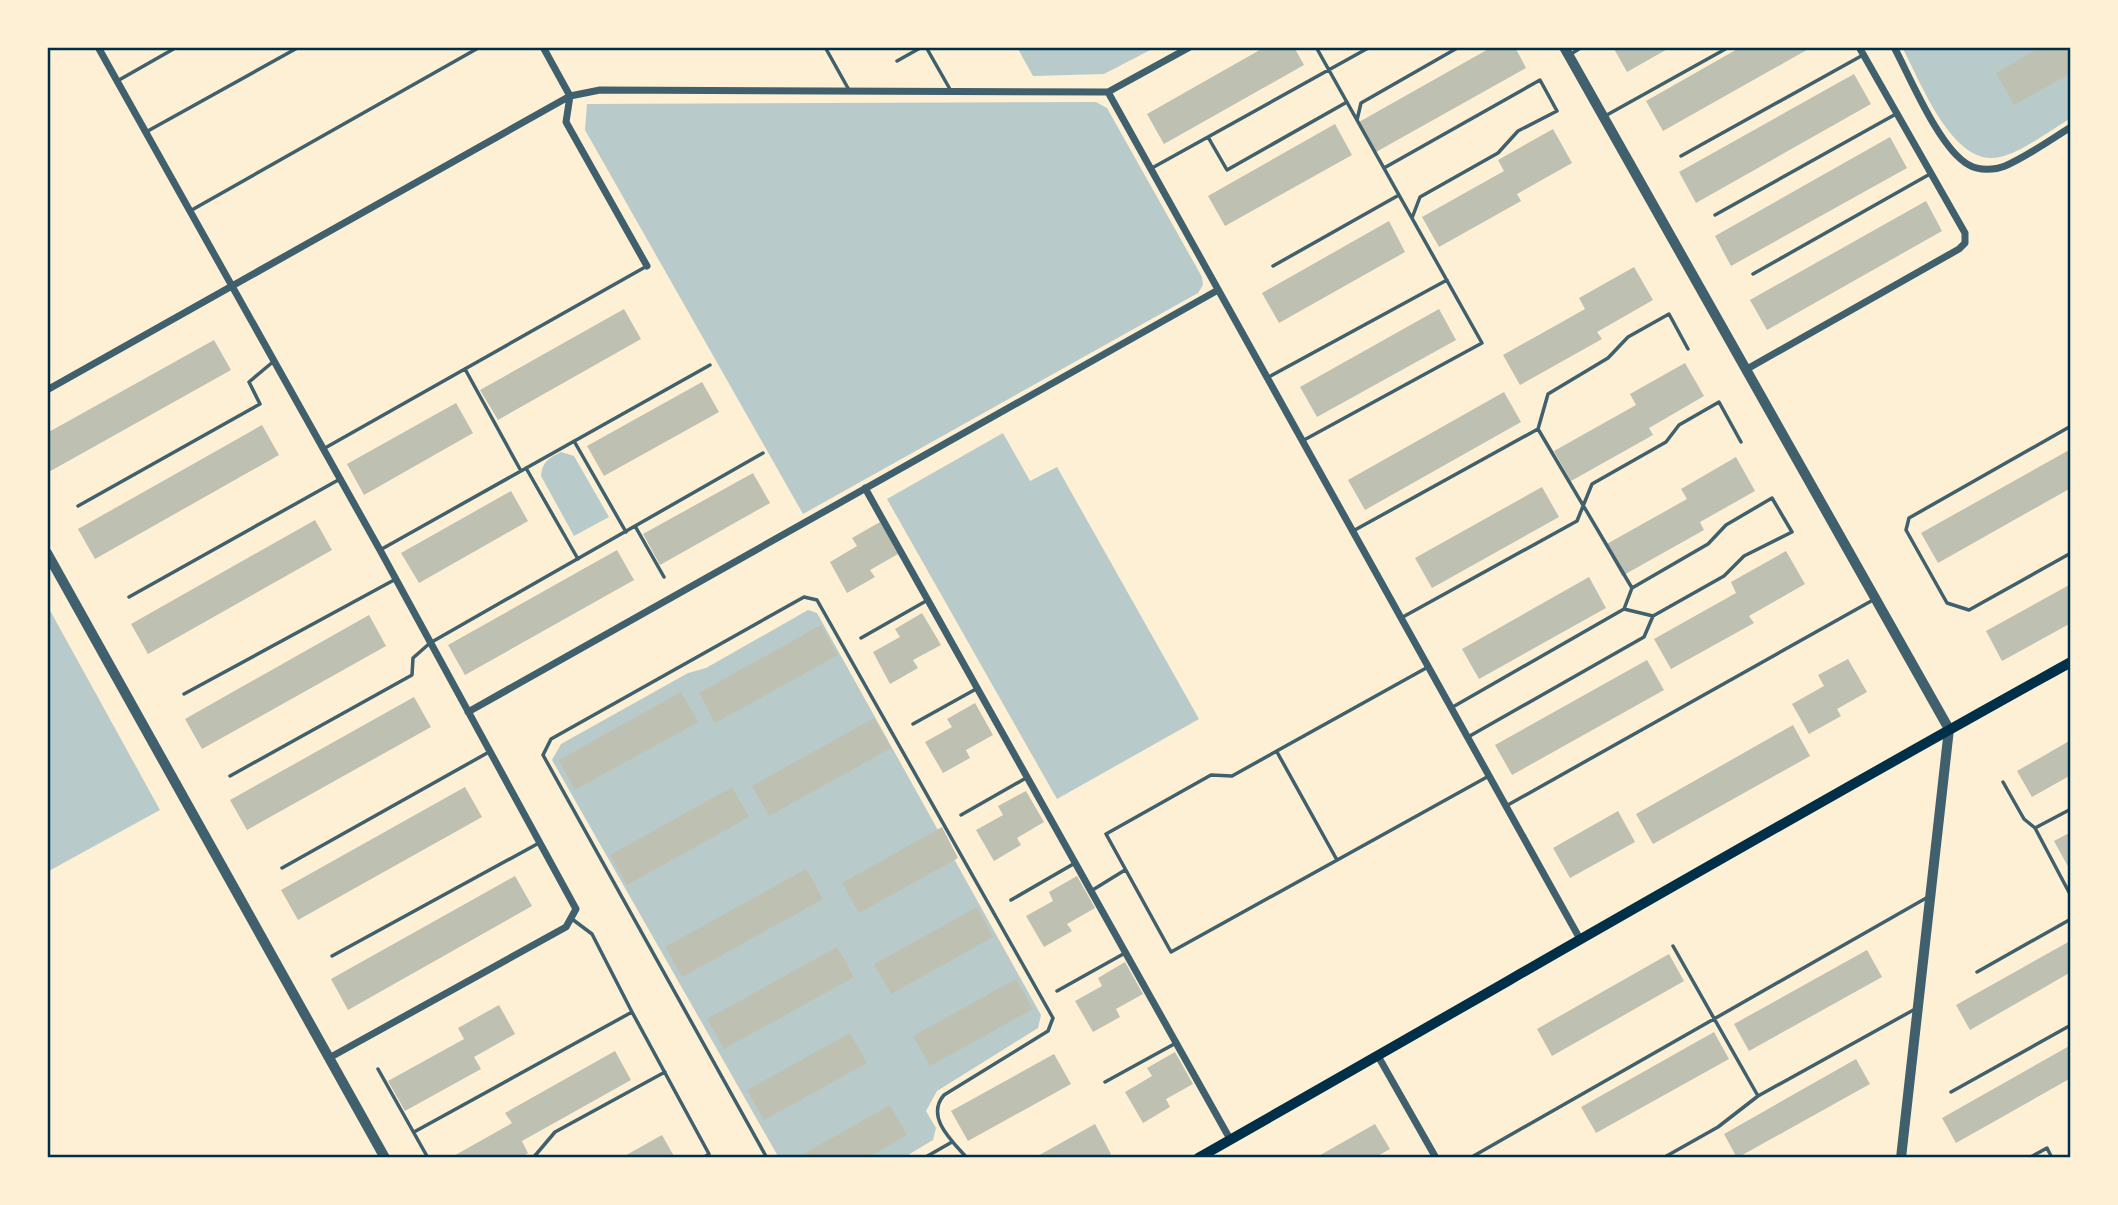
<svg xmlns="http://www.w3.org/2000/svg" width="2118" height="1205" viewBox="0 0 2118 1205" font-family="'PT Sans',sans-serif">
<rect width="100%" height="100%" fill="#fdf0d5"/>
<path fill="#b9caca" d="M1022 47H1156L1104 74 1033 76 1018 49Z
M1902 47H2071V118C2051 130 2022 152 2000 157 1953 169 1920 80 1902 47Z
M1096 102 1107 108 1202 277 1203 285 1198 293 803 514 585 130 587 104Z
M1003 433 1030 481 1057 467 1199 719 1057 799 887 499Z
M561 452 574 456 609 517 574 536 541 476C542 462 549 458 561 452Z
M47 605 160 810 47 872Z
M808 610 817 613 1041 1015 1038 1028 937 1091 926 1111 936 1128 933 1140 903 1158H779L552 760 561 744 688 673 706 668Z"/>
<path fill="#bec0b2" d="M1265 47H1294L1304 65 1164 144 1147 114Z
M1492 47H1515L1526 68 1376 152 1359 122Z
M1613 47H1671L1627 72Z
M1741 47H1812L1663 131 1646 101Z
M2041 47H2071V73L2014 105 1996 73Z
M1854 74 1871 104 1696 203 1679 172Z
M1335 124 1352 155 1225 226 1208 196Z
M1553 129 1572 163 1517 194 1521 201 1439 247 1422 217 1504 171 1498 160Z
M1890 137 1907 168 1731 266 1715 236Z
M1926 201 1942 231 1767 330 1750 300Z
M1389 221 1405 252 1279 323 1262 293Z
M1634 267 1653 300 1597 332 1602 339 1520 385 1503 355 1585 309 1579 298Z
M624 309 641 339 498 420 480 390Z
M1439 309 1456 340 1317 417 1300 387Z
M214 340 231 370 47 473V433Z
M1685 363 1704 396 1649 428 1653 435 1571 481 1554 451 1636 405 1630 394Z
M702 382 719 412 604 476 587 446Z
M1504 392 1521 422 1365 510 1348 480Z
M456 403 473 433 364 495 347 464Z
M262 425 279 455 95 559 78 529Z
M2071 449V488L1938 563 1921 533Z
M1736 457 1755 491 1700 522 1704 530 1622 576 1605 545 1687 499 1681 489Z
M753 473 770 503 660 565 643 534Z
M1542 487 1559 517 1432 588 1415 558Z
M511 491 528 521 419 583 401 553Z
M315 520 332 550 148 654 131 624Z
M880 522 898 554 870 570 875 577 847 593 830 562 857 546 852 538Z
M617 550 634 580 465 675 448 645Z
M1786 551 1805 584 1749 616 1754 623 1671 669 1654 639 1736 593 1731 582Z
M1589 577 1606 608 1479 679 1462 649Z
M2071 584V623L2002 661 1986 631Z
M922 613 941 645 913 660 918 668 890 684 873 652 900 637 895 629Z
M369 615 386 646 202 749 185 719Z
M821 625 838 655 715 723 699 693Z
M1848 659 1867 692 1837 709 1841 716 1809 734 1792 704 1824 686 1818 675Z
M1647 660 1664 690 1512 775 1495 745Z
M681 692 698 722 575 790 559 760Z
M414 697 431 727 247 830 230 800Z
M975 703 993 735 966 750 970 758 943 773 925 742 952 727 947 719Z
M874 718 891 748 769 816 752 786Z
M1793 725 1810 756 1653 844 1636 814Z
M2071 740V775L2032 797 2017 771Z
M465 787 482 817 298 920 281 890Z
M732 787 749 817 627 885 610 855Z
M1026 791 1044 822 1017 838 1021 845 994 861 976 830 1003 815 998 806Z
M1618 811 1635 842 1570 878 1553 848Z
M942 827 958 858 859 913 842 883Z
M2071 832V872L2054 841Z
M806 869 823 899 682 977 665 947Z
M515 876 532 906 348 1010 331 979Z
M1077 876 1095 908 1067 924 1072 931 1044 947 1026 916 1053 901 1049 892Z
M977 907 993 937 891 994 874 964Z
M2070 941 2071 972 1970 1030 1956 1005Z
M837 947 854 977 724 1049 707 1019Z
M1867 950 1882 977 1749 1051 1734 1024Z
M1669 954 1684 981 1552 1056 1537 1029Z
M1125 962 1143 994 1116 1009 1120 1017 1093 1032 1075 1001 1102 986 1098 978Z
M1016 979 1033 1009 930 1066 913 1036Z
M499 1005 515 1034 474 1057 481 1069 405 1111 388 1081 464 1039 458 1028Z
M1714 1032 1729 1059 1596 1133 1581 1107Z
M850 1033 867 1063 764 1120 747 1090Z
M2071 1045V1078L1956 1143 1942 1118Z
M615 1051 631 1080 522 1141 528 1153 521 1158H450L512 1123 505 1113Z
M1175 1052 1193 1084 1166 1099 1170 1107 1143 1123 1125 1092 1152 1076 1147 1068Z
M1054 1054 1071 1084 968 1141 951 1111Z
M1856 1059 1870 1084 1737 1158 1724 1134Z
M890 1105 907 1135 867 1158H796Z
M1095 1124 1111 1154 1105 1158H1034Z
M1375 1124 1390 1149 1374 1158H1315Z
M662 1135 675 1158H621Z"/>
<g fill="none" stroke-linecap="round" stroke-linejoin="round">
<path stroke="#3f606c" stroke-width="3.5" d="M825 47 849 90
M926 47 951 91
M1571 54 1582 47
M897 61 922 47
M119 80 177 47
M1605 116 1729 47
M1357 120 1361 103 1459 47
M146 132 299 47
M1208 137 1227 170 1347 102
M1681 156 1863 55
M1152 168 1370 47
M1384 168 1540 80 1557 111 1518 131 1498 153 1420 197 1412 218
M190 211 480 47
M1715 215 1896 114
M1273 266 1399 195
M1753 274 1930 174
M465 369 521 471
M1267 378 1447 280
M2071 426 1909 518 1906 530 1947 603 1969 610 2071 553
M1538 429 1632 588
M1304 440 1482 343 1316 47
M574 441 626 532
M325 448 647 266
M526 468 578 559
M78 506 260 404 249 382 274 361
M635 526 664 577
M1353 531 1538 429 1548 394 1608 358 1628 337 1669 314 1688 349
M380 550 710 365
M129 597 340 479
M1624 609 1653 616
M1401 618 1577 521 1592 484 1666 442 1679 425 1719 402 1741 442
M861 638 926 601
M1428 667 1232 776 1211 775 1106 834 1171 952 1487 777
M184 694 394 580
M1451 708 1624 609 1632 588 1708 544 1726 525 1772 498 1792 532 1744 556 1724 576 1653 616 1644 637 1468 737
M913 724 976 689
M1277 752 1337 860
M230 776 412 675 413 658 430 643 763 453
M2003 782 2024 819 2035 828 2071 896
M1506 806 1873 600
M961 815 1026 778
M2035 828 2071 809
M282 868 489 752
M1091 891 1125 870
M1011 900 1075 863
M572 919 592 934 632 1012 709 1154 703 1158
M1673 946 1758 1096
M332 956 539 843
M1977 972 2071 919
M1057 991 1125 953
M378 1069 428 1158
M1105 1082 1176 1043
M1951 1092 2071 1025
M414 1132 632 1012
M533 1158 555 1132 665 1072
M767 1158 543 755 551 739 804 597 817 600 1053 1018 1048 1031 944 1095C925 1117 952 1141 967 1158
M924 1158 952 1142
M1470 1158 1928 897
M1663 1158 1718 1127 1758 1096 1917 1008
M2029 1158 2047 1148 2052 1158"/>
<path stroke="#3f606c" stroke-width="7" d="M98 47 380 550 576 909 566 927 329 1058
M543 47 570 96 566 122 647 266
M1894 47C1910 77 1940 150 1969 165 1979 171 1995 170 2005 166 2028 156 2050 140 2071 127
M1108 92 1580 939
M1747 369 1959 249 1965 243V233L1859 47
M47 390 570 96 600 90 1108 92 1190 47
M865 488 1230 1139
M468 712 1218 290
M1378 1056 1436 1158"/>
<path stroke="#3f606c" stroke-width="10" d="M1564 47 1949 729 1901 1158
M47 553 385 1158"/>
<path stroke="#003049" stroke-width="10" d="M1198 1158C1489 993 1778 824 2071 662"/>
</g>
<rect width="2118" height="1205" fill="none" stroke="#fdf0d5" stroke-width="98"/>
<rect x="49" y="49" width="2020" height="1107" fill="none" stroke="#003049" stroke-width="2.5"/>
</svg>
